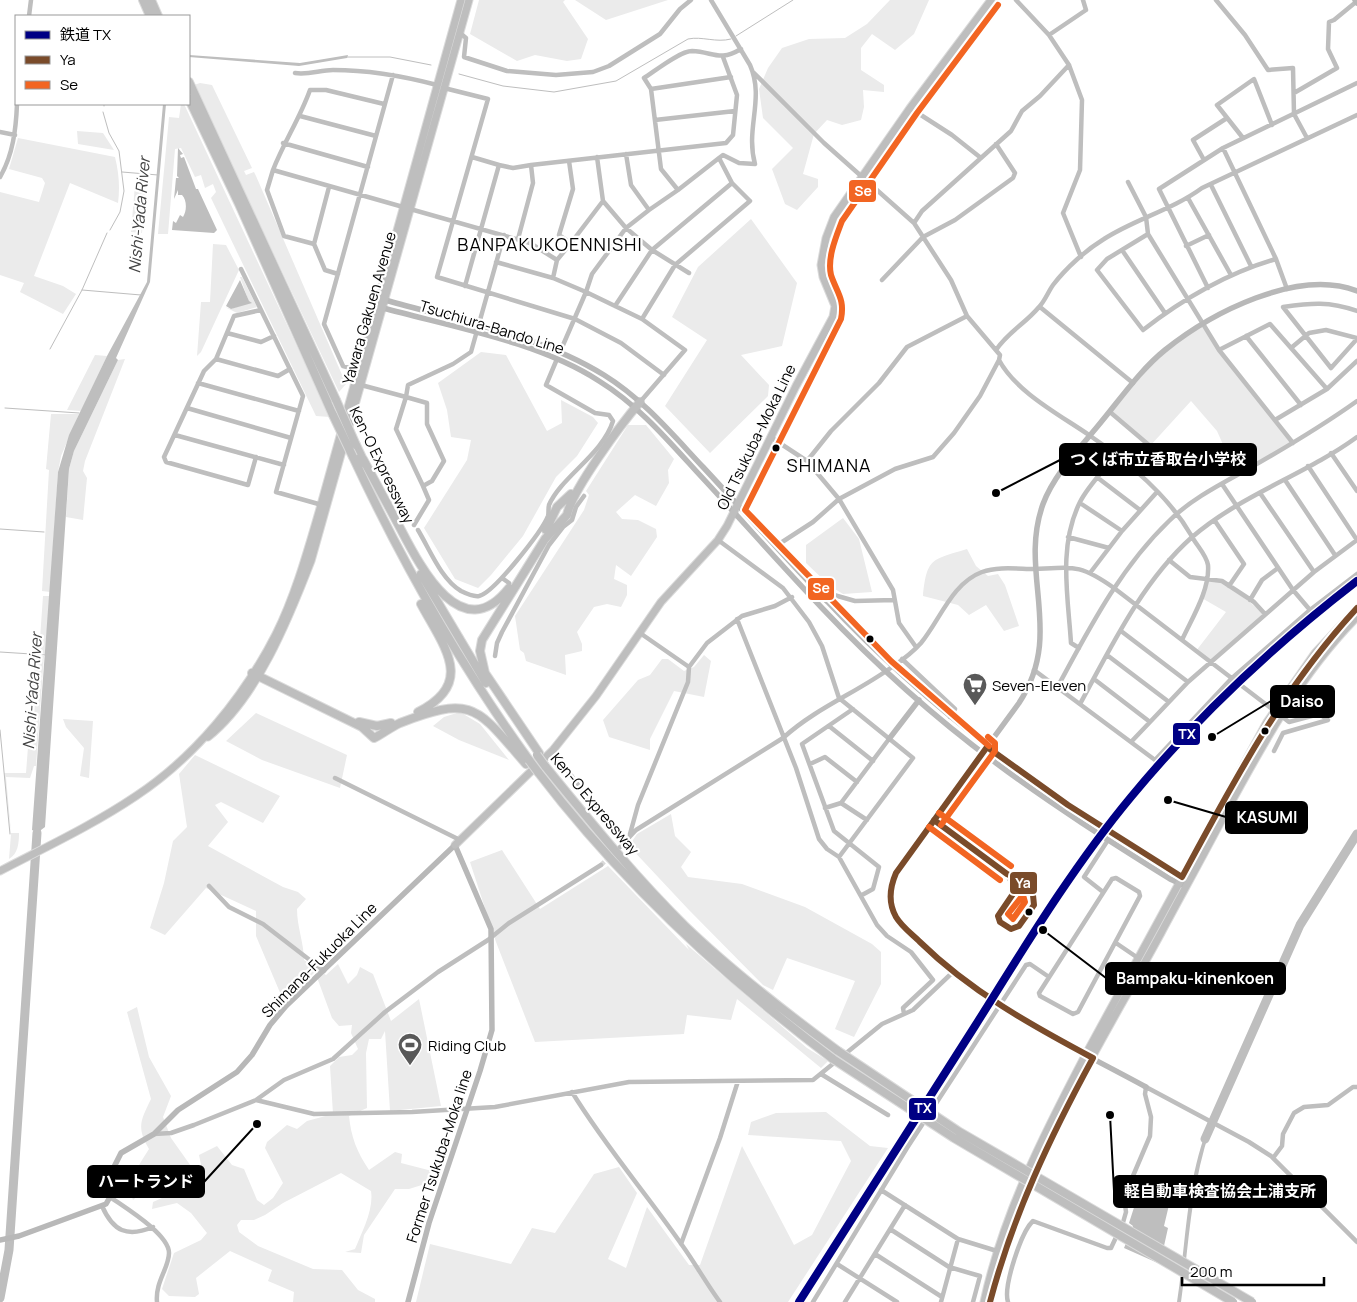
<svg xmlns="http://www.w3.org/2000/svg" width="1357" height="1302" viewBox="0 0 1357 1302" font-family="Manrope,'Noto Sans JP',sans-serif">
<rect width="100%" height="100%" fill="#fff"/>
<path fill="#ebebeb" d="M479 0H565L563 2 588 39 581 59 567 61 535 55 517 61 470 34Z
M575 0H668L606 20Z
M890 0H929L914 34 895 50 872 34 861 48V70L884 85V92L863 90 864 107 861 120 842 125 827 120 814 134 803 174 818 179V187L797 210 785 204 772 169 793 148 763 118 759 89 768 68 782 48 809 39 845 38 867 24Z
M200 83 212 85 252 168 244 171 246 175 254 172 256 176 346 384 339 392 194 85Z
M181 104H184L330 417 316 416 211 198 216 192 213 184 205 188 201 175 195 177 181 148 175 149 168 234H158L169 117 179 118Z
M77 131 103 133 114 150 78 144Z
M18 138 115 157C119 173 120 188 118 203L70 183 34 276 63 286 76 294 63 314 20 292 24 283 0 275V192L39 202 45 183 42 178 9 169Z
M135 185H146L142 233 131 232Z
M751 219 797 283 782 346 741 355 769 385 768 396 710 453 665 406 707 340 672 317 698 267Z
M213 244 226 245 239 270 201 352 197 356 201 302H210Z
M240 277H242L257 307 237 313 225 307 231 309 249 302Z
M1203 324 1219 350 1293 443 1237 476 1217 431 1191 401 1150 446 1110 412 1164 351Z
M481 352 506 355 547 431 562 423 561 400 593 417 598 423 577 456 556 477 523 536 491 575 478 588 455 579 424 528 467 460 471 440 451 437 447 410 438 383Z
M95 355 107 356 81 411 67 410Z
M125 359 85 461 83 471 87 478 83 520 66 517 69 469 74 451 118 360Z
M51 414H79L61 456 58 472 50 592 42 591 49 470 46 469Z
M628 425H646L674 459 668 470 669 483 656 506 635 495 616 512 622 519 638 520 656 529 657 537 631 576 616 565 614 579 627 585V595L621 607 607 604 594 607 577 632 582 644V651L565 655 566 675 526 661 524 653 520 650 515 616 584 510 589 495 586 491Z
M843 518 859 539 872 592 843 594 830 586 806 563V545Z
M967 549 976 566 988 576 998 574 1005 585 1019 626 1004 631 986 605 969 615 958 605 923 596C927 557 932 560 967 549Z
M1207 578 1222 581 1265 614 1211 663 1196 651 1226 612 1200 597Z
M43 596H50L45 654 39 653Z
M704 655 711 661 704 697 674 691 650 739V750L609 737 603 720 638 680 650 675 662 659H668L684 671 694 667Z
M35 656H44L36 766H34L30 778 6 777 11 833H19C19 843 18 854 9 859L11 834 4 773H26Z
M460 712 480 724 509 760 459 740 433 726 444 717Z
M256 713 347 755 340 788 262 760 226 741Z
M63 719 93 721 89 778 80 776 84 748 66 727Z
M195 755 280 796 263 823 221 802 215 805 228 822 208 846 283 887 298 892 306 899 297 909C297 927 304 943 304 960L326 975 338 964 348 984 357 975 360 967 373 974 391 1021 419 999 441 1106 390 1111 385 1031 381 1039H369L366 1053 367 1108 349 1116C351 1137 357 1152 369 1170L395 1152 402 1154 401 1163 432 1171 425 1184 409 1189H395L364 1235 361 1253 345 1252 355 1249C362 1232 374 1209 371 1191L341 1173 283 1203 265 1215 254 1220H241L237 1225 239 1232 258 1246 313 1269 342 1270 358 1290 375 1299V1302H293L294 1292 268 1281 272 1270 230 1251 196 1278 199 1294 195 1297 169 1296 162 1289 174 1253 201 1240 207 1233 191 1213 177 1203 152 1209 153 1202 180 1190 179 1182C160 1178 146 1188 133 1200 126 1183 140 1163 149 1149 136 1127 141 1120 151 1099L127 1012 137 1007 149 1057 171 1096 163 1117 171 1138 198 1176 203 1174 199 1155 217 1146 232 1165 244 1169 257 1200 264 1205 273 1198 283 1183 265 1148 267 1142 287 1125 297 1129 307 1121 333 1114 330 1066 339 1057 352 1055 358 1049 351 1033 352 1025 339 1026 332 1018 315 972 284 1002 256 936V911L206 888 165 935 150 928 164 883 173 841 187 827 179 774Z
M671 814 675 836 691 852 681 867 688 877 742 884 805 907 872 944 881 952V984L854 1037 835 1029 855 981 787 958 773 990 763 985 688 909 629 846 637 834Z
M502 850 540 909 608 866 689 950 686 944 807 1048 828 1061 821 1068 737 999 731 1020 687 1015 684 1034 535 1042 496 942 470 862Z
M826 1112 870 1146 888 1148 788 1302H416L430 1244 511 1264 532 1228 555 1233 594 1174 619 1167 637 1193 608 1259 626 1268 647 1207 689 1265H700L742 1146 794 1245 812 1235 851 1161 841 1141 748 1135 751 1122 776 1113Z"/>
<path fill="#bebebe" d="M189 55 300 63 348 55 347 58 299 66 189 57Z
M163 104H166L150 282 116 358 118 360 74 451 69 469 45 827 41 830 40 841 35 845 36 832 32 830 58 472 69 435 107 356 147 282Z
M178 148 183 154 180 155 181 158 184 157 196 189H198L217 230 214 233 172 230 173 221 176 223 180 215 183 217C187 211 187 200 182 195H178V190L174 199 176 178H179L177 176Z
M240 280 249 301 252 303 231 309 226 306Z
M1207 1129 1210 1130C1191 1186 1189 1244 1181 1302H1177C1186 1244 1186 1184 1207 1129Z
M1139 1192 1169 1205 1164 1226 1168 1228 1160 1264 1124 1248 1133 1226 1129 1223Z"/>
<g fill="none" stroke-linecap="round" stroke-linejoin="round">
<path stroke="#bebebe" stroke-width="1" d="M736 36 793 0
M347 57H390L431 65
M459 74 503 86 554 92 616 81 688 39C702 36 716 43 731 39
M104 106V104
M103 112 109 133 119 151 124 191 120 212 110 230
M122 172 158 175
M82 290 141 295
M50 349 82 290 107 233
M5 408 79 413
M0 529 44 532
M0 652 47 655
M0 730 10 834"/>
<path stroke="#bebebe" stroke-width="9" d="M1205 1139 1300 925 1357 834
M0 1298 9 1250 37 833"/>
<path stroke="#d9d9d9" stroke-width="4.5" stroke-dasharray="4.5 2" stroke-linecap="butt" d="M601 865 617 850"/>
<defs>
<path id="primary" d="M208 737C257 698 289 618 311 561L469 0
M455 845 553 750 596 696 661 602 718 540 727 526 796 386 833 317 835 306 823 277 821 265 826 238 834 217 910 108 991 0
M0 871C46 847 93 825 136 796 195 757 244 697 276 634 295 596 307 553 319 512L461 0
M984 1302C1003 1214 1044 1134 1086 1054L1267 722 1315 653 1357 608
M990 1302C1020 1169 1097 1051 1161 933 1183 892 1205 852 1226 812 1264 742 1301 674 1357 617"/>
<path id="highway" d="M143 0 150 16
M151 0 158 16
M189 82 336 400
M189 99 239 204 333 415
M356 445 365 464
M353 457C403 564 460 665 529 760
M363 459C375 481 386 502 398 524 418 562 460 650 509 588
M546 530 557 507 571 494
M421 574 486 683
M252 673 362 727 374 738C379 736 391 727 400 723 474 694 477 708 526 764
M418 712C476 683 444 647 421 604
M359 722 377 726 391 723
M539 753 485 673 480 651 482 640 545 539 567 515C572 490 622 423 640 402
M545 766C590 821 635 877 685 926 733 972 785 1012 838 1051
M538 772C622 882 723 976 833 1059"/>
</defs>
<use href="#primary" stroke="#dbdbdb" stroke-width="9"/>
<use href="#highway" stroke="#dbdbdb" stroke-width="10"/>
<path stroke="#bebebe" stroke-width="4.5" d="M711 0 750 65C765 99 745 128 755 164L739 163 723 155 719 158
M1016 0 1049 35 1069 65 1082 100 1080 170 1063 213 1081 257
M1216 0 1245 35 1268 70 1293 68 1294 114 1307 138
M29 16 31 0
M460 33 466 38 464 57 507 71 520 72 556 75 593 72 609 66 660 34 680 9 691 0
M1049 35 1086 10 1083 0
M295 73C309 75 320 70 333 70 369 70 403 76 437 85
M754 73 824 143 914 223 951 280 967 316 1000 355 999 360C1016 392 1060 415 1089 435 1127 461 1168 495 1191 535 1196 545 1206 554 1208 565 1210 590 1192 618 1182 640
M444 88 488 99 437 277 575 319 621 343 664 375
M651 89 731 77
M1294 93 1337 68 1328 49 1329 22 1334 20 1356 2
M384 104 326 90H310C300 118 284 142 273 170L530 243 557 260
M910 108 952 135 981 158
M300 116 376 136
M655 120 735 111
M0 132 15 135
M1243 138 1217 105 1254 79 1272 125
M283 143 368 167
M1223 148 1276 259 1287 289
M1204 160 1193 140 1227 118
M499 165 513 168 531 165 533 183 518 239
M531 165 726 143 733 135 737 95 723 57
M273 170 267 190 284 236 314 244 325 270 338 274
M0 177C13 155 16 129 17 104
M1128 182 1146 217 1148 234 1219 350 1293 443
M1211 185 1251 266
M1188 198 1231 275
M603 201 626 228 649 210 631 185 626 154
M649 210 678 190 661 169 651 89 644 78C655 71 680 51 692 51 714 52 719 62 741 49
M914 223 922 211 1011 131 1022 111 1040 96 1069 65
M1148 234 1107 259 1097 270 1143 330C1183 299 1227 273 1276 259
M571 243 603 201 597 157
M314 244 329 187
M1186 246 1209 235
M1122 250 1165 313
M496 262 553 278 586 292 592 274 626 228 652 250 689 273
M241 269 303 396 276 492 322 505
M553 278 557 260 571 243 559 235 573 189 569 161
M882 280 923 237 955 220 1013 178 1015 173 996 144
M465 286 499 165 472 157
M1208 288 1159 189 1223 148 1357 83
M615 306 652 250 732 183 719 158 678 190
M1040 307 1133 383
M1357 311C1329 301 1311 303 1283 307L1331 368 1357 339
M642 319 675 265 750 201 732 183
M227 333 261 342 274 336
M1246 336 1301 405
M1291 348 1309 333 1326 330 1357 338
M996 350C1008 332 1026 323 1039 307 1045 301 1048 292 1053 285 1066 268 1086 250 1104 239 1135 219 1172 210 1202 188L1357 115
M1219 350 1270 324 1327 389
M560 352 586 292 642 319 685 350 640 402
M216 359 278 376 290 369
M358 370 343 366 324 324 393 75
M198 383 299 411
M361 385 406 397 408 385 453 364 471 352 504 235
M187 408 291 438
M1110 412 1150 446 1131 468
M1275 420 1327 389 1357 361
M175 435 284 465
M772 438 807 461 839 499 893 590 899 623 916 647
M1331 453 1357 491
M256 457 248 485 166 462 164 457 204 371 216 359 234 316 261 310
M807 461 831 431 879 383 907 347 967 316
M1308 466 1357 540
M1098 478 1140 510
M1285 480 1335 555
M1222 484 1293 590 1310 610
M1260 493 1314 572
M1080 503 1122 531
M1215 521 1244 564 1229 586
M414 525 429 500 423 486 432 481 444 461 427 424V403L406 397 396 429 423 486
M418 530C430 550 441 579 461 591 467 594 473 597 479 596 494 593 542 531 548 516 549 513 548 509 549 505 561 477 603 454 613 421L609 415 595 413 546 385 557 359
M1068 537 1109 548
M718 540 783 588 809 622 822 646 839 698 913 758 839 857
M776 546 813 522 839 499 895 469 933 457 954 433 980 396 999 360
M1169 560 1190 577 1222 581 1254 602 1265 614
M1090 573 1122 531 1157 492
M502 578 509 583
M1250 600 1262 580 1278 568
M826 601 834 595 855 601 894 600
M737 619 796 768 819 839 827 849 839 857 877 925 887 936 911 952 933 980 903 1008 904 1014
M1121 631 1188 682
M640 633 689 667
M1079 648 1071 643C1068 596 1058 546 1080 502 1088 486 1104 470 1115 456
M1107 655 1169 702
M495 656 497 643 502 632 549 545 563 527 572 520 576 507 584 496
M902 659 955 709 950 717
M1034 670 1155 760 1231 679 1310 610 1357 574
M1094 679 1150 722
M1057 688C1089 629 1120 568 1169 521 1191 499 1221 484 1248 469 1285 448 1322 426 1357 401
M1080 704C1111 647 1142 582 1191 538 1240 495 1305 475 1357 437
M853 709 802 744 834 831 879 867 873 889 862 895
M829 726 873 761
M1131 742 1188 682 1314 572 1357 540
M553 750 581 789 625 841
M810 764 825 757 857 782
M335 778 460 840
M841 803 867 820
M825 808 841 803 889 739
M630 834 638 805 688 682 689 667 707 643 742 616 775 606 792 597
M620 847 636 830 783 738C816 708 856 693 892 667 901 661 913 652 921 643 940 620 952 583 982 572 998 566 1019 569 1035 569 1074 567 1080 564 1114 588L1289 722 1319 714 1328 720 1283 733 1274 751
M1116 878 1139 892 1140 896 1078 1012 1073 1014 1040 996 1039 993 1112 879Z
M209 886 229 907 263 924 324 971
M1103 892 1084 877 1108 840
M1116 943 1138 958
M821 1074 888 1115
M572 1092C605 1146 646 1193 682 1245 695 1263 706 1283 720 1302
M256 1100 314 1114 412 1112 495 1107 629 1082 813 1080 882 1024 913 1010 953 972
M154 1134 171 1133 194 1125 256 1100 284 1080 333 1059 385 1012 438 972 488 940 509 923 601 865
M1273 1158 1282 1146 1283 1134 1294 1113 1304 1107 1328 1105 1353 1087H1357
M881 1190 958 1239 997 1251
M110 1197C124 1207 169 1234 169 1253 169 1268 155 1282 157 1302
M102 1206C113 1231 127 1238 153 1227
M1122 1226 1126 1212 1124 1197 1150 1136 1151 1117 1145 1094 1146 1087 1249 1142 1271 1156 1357 1242
M890 1229 949 1267 980 1276 973 1302
M681 1244 720 1138 738 1081
M875 1254 942 1297
M837 1264 897 1302
M813 1302 907 1148 1026 965 1030 964 1049 977
M845 1302 905 1205
M941 1302 958 1239
M1008 1302C1003 1287 1021 1232 1033 1221L1107 1248H1111L1118 1233"/>
<path stroke="#b8b8b8" stroke-width="5.5" d="M1355 0 1357 3
M382 301 385 300C458 321 538 334 604 375 643 399 672 434 703 467 744 511 784 557 826 600 930 711 1052 799 1182 877L1187 885
M380 305 383 308C453 327 539 342 599 381 638 405 667 439 697 472 739 517 779 563 822 608 875 664 934 717 996 763 1052 805 1111 842 1170 879L1183 885
M889 739 919 700
M934 820 1007 874 1012 875 1032 892 1029 900 1013 919 1007 914C1016 892 1020 897 1007 874
M1146 1087C1058 1039 961 997 896 918 886 897 890 882 902 863L1019 703C1065 633 1018 574 1043 504 1054 475 1078 450 1097 427 1119 401 1139 371 1165 350 1211 313 1297 268 1357 291
M0 1240 19 1236 106 1204 110 1197 114 1167 121 1153 154 1134 178 1110 237 1072 252 1055 270 1025 286 1006 455 845 491 929 492 1030 480 1071 429 1223 408 1302"/>
<use href="#primary" stroke="#bebebe" stroke-width="7"/>
<use href="#highway" stroke="#bebebe" stroke-width="8"/>
<defs>
<path id="highway-bridge" d="M336 400 356 445
M333 415 353 457
M537 755 545 766
M529 760 538 772
M838 1051 958 1131 1252 1302
M833 1059 954 1138 1233 1302"/>
</defs>
<use href="#highway-bridge" stroke="#dbdbdb" stroke-width="10" stroke-linecap="butt"/>
<use href="#highway-bridge" stroke="#bebebe" stroke-width="8"/>
<defs>
<path id="bus-1" d="M934 820 1007 874 1022 881 1033 895 1034 905 1019 926 1011 929 1000 922 998 916 1015 891
M990 1302C1013 1215 1050 1137 1093 1058 1031 1025 970 991 920 942 912 934 902 927 896 917 888 903 890 887 896 873L987 747 1068 805 1182 877C1234 781 1282 689 1357 608"/>
<path id="bus-2" d="M989 746 891 661 745 510 841 319C845 299 837 293 831 275 827 258 836 237 842 221L917 113 998 5
M939 813 1011 866
M941 825 995 751V743L988 737
M929 827 1000 880
M1023 895 1025 902 1013 919 1008 914Z"/>
</defs>
<use href="#bus-1" stroke="#fff" stroke-width="10"/>
<use href="#bus-2" stroke="#fff" stroke-width="10"/>
<use href="#bus-1" stroke="#7a4b2a" stroke-width="6"/>
<use href="#bus-2" stroke="#f26522" stroke-width="6"/>
<defs>
<path id="rail-1" d="M799 1302C858 1210 917 1118 975 1026 1024 948 1072 868 1131 797 1198 716 1274 645 1357 581"/>
</defs>
<use href="#rail-1" stroke="#fff" stroke-width="11"/>
<use href="#rail-1" stroke="#000084" stroke-width="8"/>
</g>
<defs>
<symbol id="supermarket-pin" viewBox="-11 -11 22 30"><path d="M0 17L-7.5 6A9.5 9.5 0 1 1 7.5 6Z" fill="#595959" stroke="#fff"/><path d="M-6-5.5h2.5l.6 2H6L4.5 2H-2.5L-4.4-4H-6ZM-1.5 3.2a1.3 1.3 0 1 0 .1 0ZM3 3.2a1.3 1.3 0 1 0 .1 0Z" fill="#fff"/></symbol>
<symbol id="stadium-pin" viewBox="-11 -11 22 30"><path d="M0 17L-7.5 6A9.5 9.5 0 1 1 7.5 6Z" fill="#595959" stroke="#fff"/><path d="M0-5a6.5 5 0 1 0 0 10a6.5 5 0 1 0 0-10ZM-3.5-1.8h7v3.6h-7Z" fill="#fff"/></symbol>
</defs>
<g fill-rule="evenodd">
<use href="#supermarket-pin" x="961" y="671" width="28" height="38"/>
<use href="#stadium-pin" x="396" y="1031" width="28" height="38"/>
</g>
<g fill="#000" stroke="#fff" stroke-width="2">
<circle cx="776" cy="448" r="4.5"/>
<circle cx="870" cy="639" r="4.5"/>
<circle cx="1265" cy="731" r="4.5"/>
<circle cx="1029" cy="912" r="4.5"/>
</g>
<g text-anchor="middle" dominant-baseline="central" stroke-width="4.5" stroke-linejoin="round" paint-order="stroke">
<g font-size="15" fill="#000" stroke="#fff">
<text transform="translate(369 308) rotate(-74)">Yawara Gakuen Avenue</text>
<text transform="translate(492 327) rotate(17)">Tsuchiura-Bando Line</text>
<text transform="translate(756 437) rotate(-64)">Old Tsukuba-Moka Line</text>
<text transform="translate(382 465) rotate(64)">Ken-O Expressway</text>
<text transform="translate(595 804) rotate(50)">Ken-O Expressway</text>
<text transform="translate(319 960) rotate(-45)">Shimana-Fukuoka Line</text>
<text transform="translate(439 1156) rotate(-72)">Former Tsukuba-Moka line</text>
</g>
<g font-size="15" fill="#000" stroke="#fff" text-anchor="start">
<text x="992" y="685">Seven-Eleven</text>
<text x="428" y="1045">Riding Club</text>
</g>
<g font-size="16" font-style="italic" fill="#434343" stroke="#fff">
<text transform="translate(139 215) rotate(-85)">Nishi-Yada River</text>
<text transform="translate(32 691) rotate(-86)">Nishi-Yada River</text>
</g>
<g font-size="18" letter-spacing="1" fill="#000" stroke="#fff">
<text x="550" y="244">BANPAKUKOENNISHI</text>
<text x="829" y="465">SHIMANA</text>
</g>
</g>
<path fill="none" stroke="#000" stroke-width="2" d="M996 493L1060 460M1212 737L1271 701M1168 800L1226 817M1043 930L1106 978M257 1124L204 1182M1110 1115L1114 1191"/>
<g fill="#000" stroke="#fff" stroke-width="2">
<circle cx="996" cy="493" r="5"/>
<circle cx="1212" cy="737" r="5"/>
<circle cx="1168" cy="800" r="5"/>
<circle cx="1043" cy="930" r="5"/>
<circle cx="257" cy="1124" r="5"/>
<circle cx="1110" cy="1115" r="5"/>
</g>
<g fill="#000" stroke="#000" stroke-width="2">
<rect x="1060" y="444" width="196" height="31" rx="5"/>
<rect x="1271" y="686" width="63" height="31" rx="5"/>
<rect x="1226" y="802" width="81" height="31" rx="5"/>
<rect x="1106" y="963" width="179" height="31" rx="5"/>
<rect x="88" y="1166" width="116" height="31" rx="5"/>
<rect x="1114" y="1176" width="212" height="31" rx="5"/>
</g>
<g font-size="16" text-anchor="middle" font-weight="bold" fill="#fff">
<text x="1158" y="465">つくば市立香取台小学校</text>
<text x="1302" y="707">Daiso</text>
<text x="1267" y="823">KASUMI</text>
<text x="1195" y="984">Bampaku-kinenkoen</text>
<text x="146" y="1187">ハートランド</text>
<text x="1220" y="1197">軽自動車検査協会土浦支所</text>
</g>
<g stroke="#fff" stroke-width="2">
<rect x="848" y="179" width="29" height="24" rx="5" fill="#f26522"/>
<rect x="807" y="577" width="28" height="24" rx="5" fill="#f26522"/>
<rect x="1172" y="722" width="29" height="24" rx="5" fill="#000084"/>
<rect x="1009" y="871" width="29" height="24" rx="5" fill="#7a4b2a"/>
<rect x="908" y="1097" width="29" height="24" rx="5" fill="#000084"/>
</g>
<g font-size="14" text-anchor="middle" font-weight="bold" fill="#fff">
<text x="863" y="196">Se</text>
<text x="821" y="593">Se</text>
<text x="1187" y="739">TX</text>
<text x="1023" y="888">Ya</text>
<text x="923" y="1113">TX</text>
</g>
<rect x="15" y="15" width="175" height="90" fill="#ffffff" stroke="#999999"/>
<rect x="25" y="31" width="25" height="8" fill="#000084" stroke="#999999"/>
<text x="60" y="40" font-size="15" fill="#000000">鉄道 TX</text>
<rect x="25" y="56" width="25" height="8" fill="#7a4b2a" stroke="#999999"/>
<text x="60" y="65" font-size="15" fill="#000000">Ya</text>
<rect x="25" y="81" width="25" height="8" fill="#f26522" stroke="#999999"/>
<text x="60" y="90" font-size="15" fill="#000000">Se</text>
<path d="M1182 1277v8h142v-8" fill="none" stroke="#000000" stroke-width="2.5"/>
<text x="1190" y="1277" font-size="15" fill="#000000" stroke="#ffffff" stroke-width="4" paint-order="stroke">200 m</text>
</svg>
